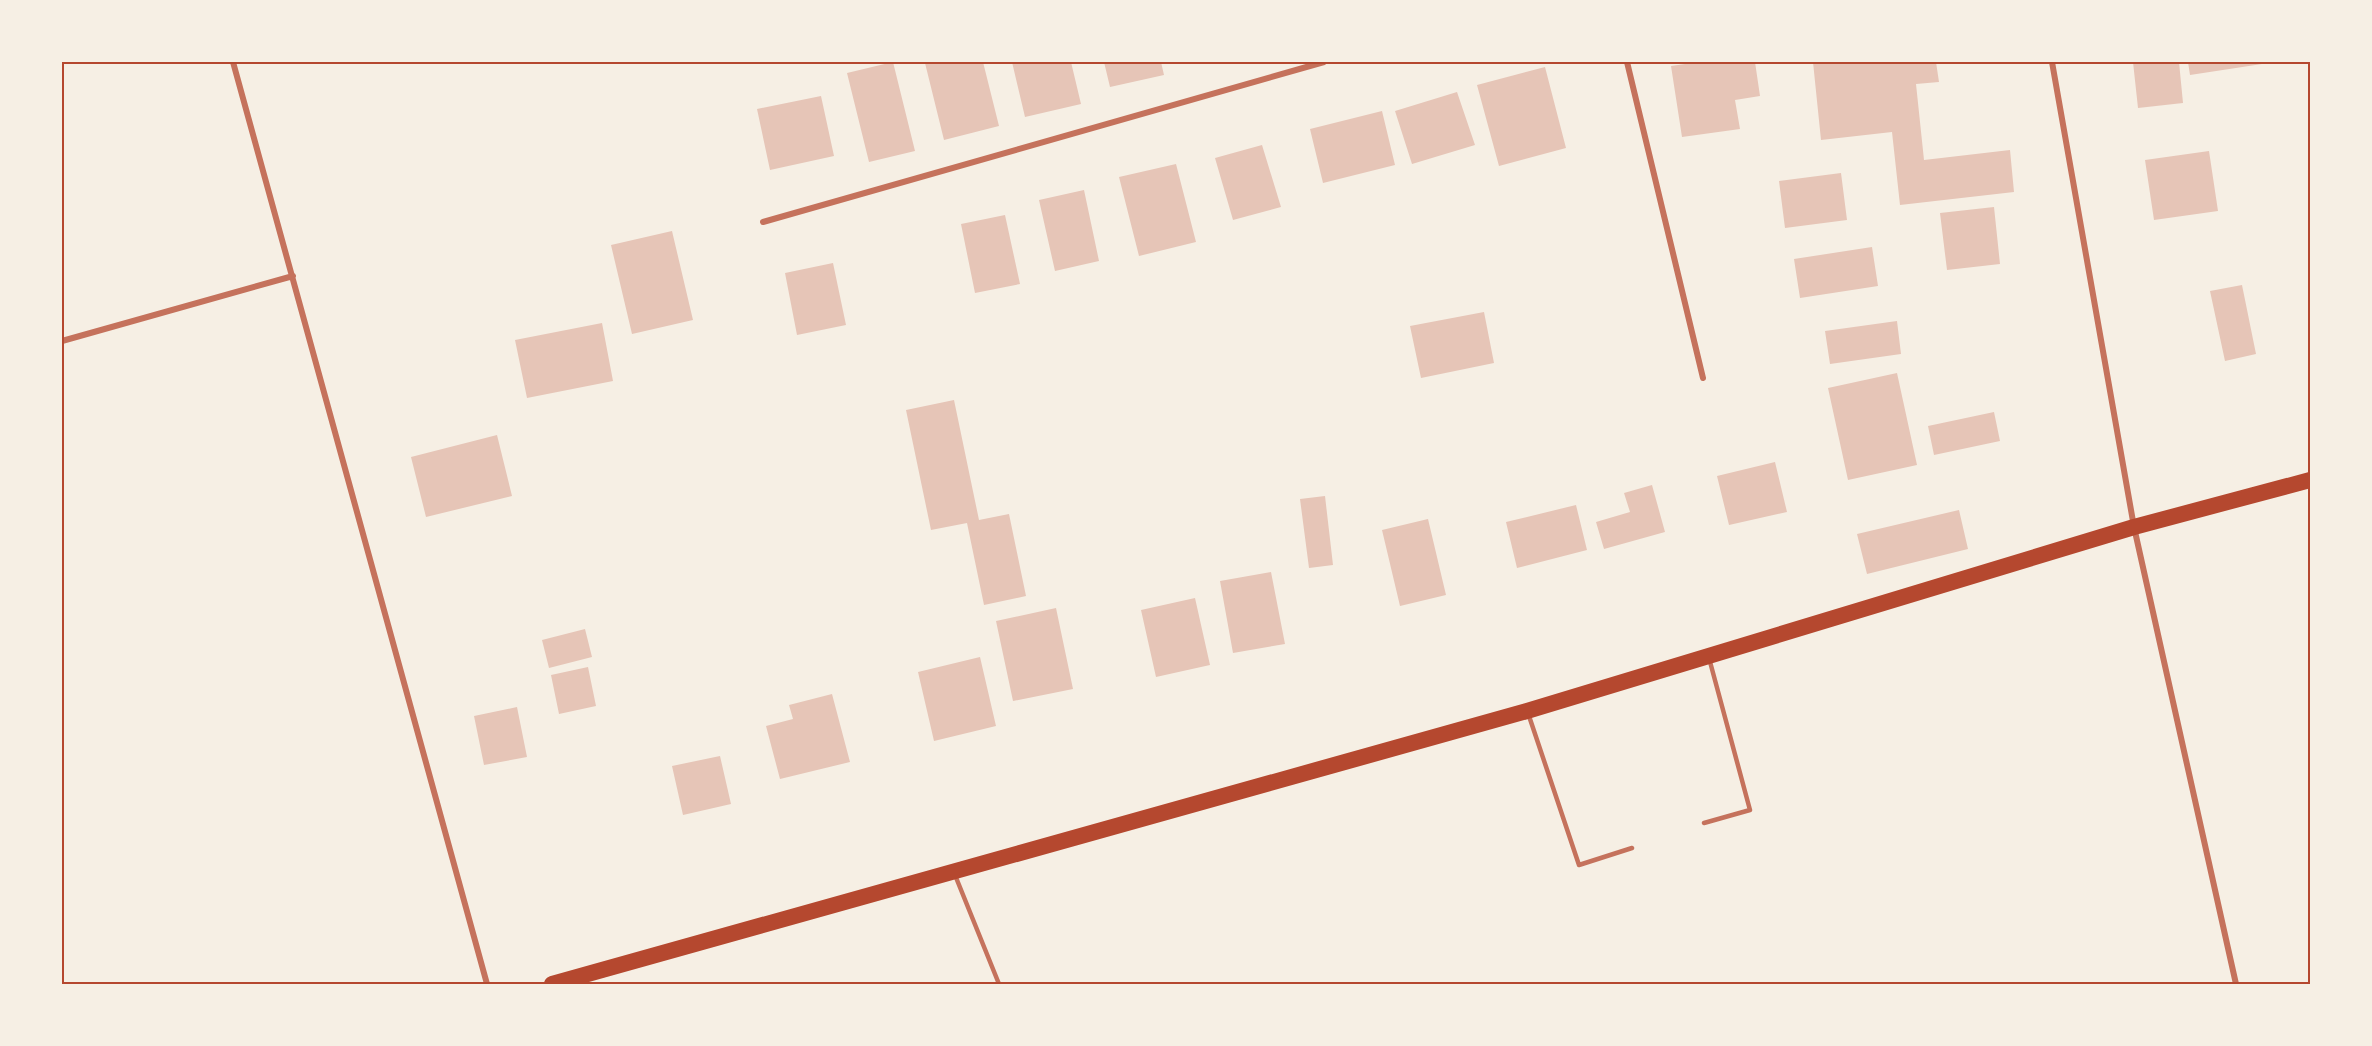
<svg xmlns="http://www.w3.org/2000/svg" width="2372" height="1046" viewBox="0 0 2372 1046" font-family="'Fira Sans',sans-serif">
<rect width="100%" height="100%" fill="#f6efe4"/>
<path fill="#e6c5b7" d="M893 62 915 151 869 162 847 73Z
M931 62H983L999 126 944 140 925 63Z
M1012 62H1071L1081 104 1025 117Z
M1104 62H1161L1164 75 1110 87Z
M1699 62H1755L1760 96 1735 100 1740 129 1682 137 1671 66Z
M1813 62H1936L1939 82 1916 84 1924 160 2010 150 2014 192 1900 205 1892 132 1821 140Z
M2133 62H2179L2183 103 2138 108Z
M2188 62H2262V64L2190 75Z
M1545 67 1566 148 1499 166 1477 85Z
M1457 92 1475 145 1412 164 1395 111Z
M821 96 834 156 770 170 757 109Z
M1382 111 1395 165 1323 183 1310 129Z
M1262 145 1281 207 1233 220 1215 158Z
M2209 151 2218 211 2154 220 2145 160Z
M1176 164 1196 242 1139 256 1119 177Z
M1841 173 1847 220 1785 228 1779 181Z
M1084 190 1099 261 1055 271 1039 200Z
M1994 207 2000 264 1947 270 1940 213Z
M1005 215 1020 284 975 293 961 224Z
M672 231 693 320 632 334 611 245Z
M1872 247 1878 286 1800 298 1794 259Z
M833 263 846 325 797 335 785 273Z
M2242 285 2256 354 2225 361 2210 291Z
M1484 312 1494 363 1421 378 1410 326Z
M1897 321 1901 354 1830 364 1825 331Z
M602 323 613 381 527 398 515 340Z
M1897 373 1917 465 1848 480 1828 388Z
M954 400 979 520 1009 514 1026 596 984 605 967 523 931 530 906 410Z
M1994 412 2000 441 1934 455 1928 426Z
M497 435 512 496 426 517 411 457Z
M1775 462 1787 512 1729 525 1717 476Z
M1652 485 1665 532 1604 549 1596 522 1630 512 1624 493Z
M1325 496 1333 565 1309 568 1300 499Z
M1576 505 1587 550 1517 568 1506 522Z
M1959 510 1968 549 1867 574 1857 534Z
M1428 519 1446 595 1400 606 1382 530Z
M1271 572 1285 644 1233 653 1220 581Z
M1195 598 1210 665 1156 677 1141 610Z
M1056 608 1073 689 1013 701 996 621Z
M585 629 592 657 549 668 542 640Z
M980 657 996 726 934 741 918 672Z
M588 667 596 706 559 714 551 675Z
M832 694 850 762 780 779 766 726 793 719 789 705Z
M517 707 527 757 484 765 474 716Z
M720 756 731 804 683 815 672 766Z"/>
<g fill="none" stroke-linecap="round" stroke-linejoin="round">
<path stroke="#c5725c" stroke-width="4.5" d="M1528 713 1579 865 1632 848
M1704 823 1750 810 1709 658
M955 875 999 984"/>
<path stroke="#c5725c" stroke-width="6" d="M233 62 487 984
M1627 62 1703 378
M2052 62 2134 527 2236 984
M763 222 1324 62
M62 341 293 276"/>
<path stroke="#b5482f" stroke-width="16" d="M552 984 1527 711 2134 527 2310 480"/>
</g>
<rect width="2372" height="1046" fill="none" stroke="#f6efe4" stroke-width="126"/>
<rect x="63" y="63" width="2246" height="920" fill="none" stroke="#b5482f" stroke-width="2"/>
</svg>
